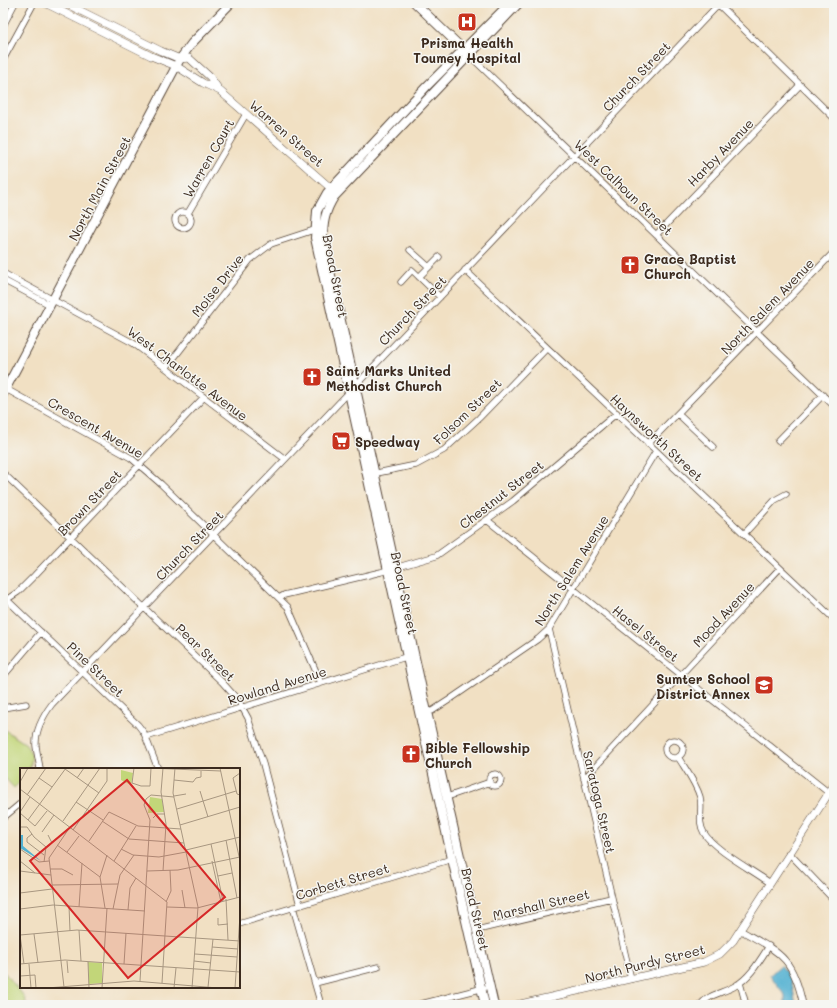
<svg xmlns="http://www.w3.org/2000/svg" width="837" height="1008" viewBox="0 0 837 1008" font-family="Mali,sans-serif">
<rect width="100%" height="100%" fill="#f6f6f2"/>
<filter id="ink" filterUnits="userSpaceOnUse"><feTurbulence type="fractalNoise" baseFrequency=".025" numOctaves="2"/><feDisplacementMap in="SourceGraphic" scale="8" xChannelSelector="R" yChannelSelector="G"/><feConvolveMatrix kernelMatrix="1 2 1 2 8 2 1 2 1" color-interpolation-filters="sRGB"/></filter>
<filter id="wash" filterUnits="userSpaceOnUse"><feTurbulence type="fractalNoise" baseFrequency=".012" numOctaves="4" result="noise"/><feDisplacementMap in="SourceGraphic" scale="16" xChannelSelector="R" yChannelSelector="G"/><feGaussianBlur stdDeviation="0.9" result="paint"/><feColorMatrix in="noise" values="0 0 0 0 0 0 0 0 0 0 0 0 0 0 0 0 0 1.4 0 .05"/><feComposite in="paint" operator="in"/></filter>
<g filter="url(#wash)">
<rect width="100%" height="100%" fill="#f1e0c3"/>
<path fill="#c2d679" stroke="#7e804c" d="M3 729 26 744 32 756 30 769H21V781L14 788 6 779 3 782Z
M3 971 23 995 27 1005H3Z"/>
<path fill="#52b1d1" stroke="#466e78" d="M781 965 791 979 796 1005H785V995L770 975Z"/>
</g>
<g filter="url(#ink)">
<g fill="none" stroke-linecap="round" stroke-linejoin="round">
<defs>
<path id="minor" d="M717 3 834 118
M3 26 15 3
M469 55 834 406
M3 60 34 3
M175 220a8 8 0 1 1 16 0a8 8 0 1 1-16 0Z
M188 213 246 114
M656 235 800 85
M410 250 429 267
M465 270 834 619
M3 273 133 343 285 459
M419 277 439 257
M3 280 50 305
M401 282 412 270 440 297
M166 368 250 260 271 244 317 229
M6 389 131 458 161 484 288 607 321 683
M678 414 713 447
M778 441 823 395
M648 444 834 252
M3 473 222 682 238 700 248 718 263 764 300 905
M372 474 416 465 444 450 479 418 547 348
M487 520 829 793
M744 534 775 500 786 494
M3 596 138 725 144 733 158 769
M279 598 284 595 381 572 436 556 513 501 617 413
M3 602 18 592 34 576 204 397
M549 629 631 979
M6 673 41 632
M3 708 26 704
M425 712 432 711 449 700 538 639 549 629 656 451
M146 737 409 656
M665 749a9 9 0 1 1 18 0a9 9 0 1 1-18 0Z
M678 757C686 770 696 783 700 797 703 810 697 821 704 833 714 850 754 871 770 883
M40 769C39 761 37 754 36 746 35 731 43 716 52 704L720 3
M489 780a6 6 0 1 1 12 0a6 6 0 1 1-12 0Z
M584 779 780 568
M447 797 490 782
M3 818 21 803
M789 853 834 900
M293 907 321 1005
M239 924 452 859
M477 930 611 898
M740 930C780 953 793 956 803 1005
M315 983 378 967
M740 983 746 1005
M417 1005 484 988
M700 1005C709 994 723 993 735 986 750 978 760 960 769 946"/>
<path id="tertiary" d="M45 3 151 56 176 66 203 83 220 91
M65 3 161 51 180 59 189 58 210 77 220 91 334 191
M516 1005 704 962 720 954 733 941 834 785"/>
<path id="secondary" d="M3 394 180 59 192 43 231 3"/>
<path id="primary" d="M415 3 467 53
M485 1005 423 730 315 238 317 211 327 193 426 87 510 3
M494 1005 427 712 323 239C323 223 325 211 334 197L519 3"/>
</defs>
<use href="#minor" stroke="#564537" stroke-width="7"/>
<use href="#tertiary" stroke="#564537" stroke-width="8"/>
<use href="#secondary" stroke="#564537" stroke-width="10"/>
<use href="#primary" stroke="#564537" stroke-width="10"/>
<use href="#minor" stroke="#fff" stroke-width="5.5"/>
<use href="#tertiary" stroke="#fff" stroke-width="7"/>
<use href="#secondary" stroke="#fff" stroke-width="8"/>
<use href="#primary" stroke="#fff" stroke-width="8"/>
</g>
</g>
<defs>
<symbol id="hospital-square" viewBox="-11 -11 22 22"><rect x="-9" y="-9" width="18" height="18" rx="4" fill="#c8321e" stroke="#f6f6f2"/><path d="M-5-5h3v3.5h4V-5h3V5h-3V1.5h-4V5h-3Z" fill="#fff"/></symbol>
<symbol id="church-square" viewBox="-11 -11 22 22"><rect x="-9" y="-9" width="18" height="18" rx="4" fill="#c8321e" stroke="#f6f6f2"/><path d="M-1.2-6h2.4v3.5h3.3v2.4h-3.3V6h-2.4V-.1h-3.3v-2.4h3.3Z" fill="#fff"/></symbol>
<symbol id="supermarket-square" viewBox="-11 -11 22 22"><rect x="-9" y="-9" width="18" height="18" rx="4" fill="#c8321e" stroke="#f6f6f2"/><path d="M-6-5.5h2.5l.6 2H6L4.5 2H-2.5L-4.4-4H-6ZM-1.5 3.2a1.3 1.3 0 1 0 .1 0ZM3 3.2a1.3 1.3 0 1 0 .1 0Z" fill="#fff"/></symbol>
<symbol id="school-square" viewBox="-11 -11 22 22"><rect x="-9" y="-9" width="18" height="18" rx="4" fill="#c8321e" stroke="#f6f6f2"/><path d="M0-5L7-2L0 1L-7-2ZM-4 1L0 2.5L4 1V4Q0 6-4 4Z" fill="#fff"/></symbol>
</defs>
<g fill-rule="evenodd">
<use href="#hospital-square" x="456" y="11" width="22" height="22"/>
<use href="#church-square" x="619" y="254" width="22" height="22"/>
<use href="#church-square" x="301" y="366" width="22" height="22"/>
<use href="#supermarket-square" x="330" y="430" width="22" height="22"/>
<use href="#school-square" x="753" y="674" width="22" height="22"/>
<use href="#church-square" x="400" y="743" width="22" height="22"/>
</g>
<g text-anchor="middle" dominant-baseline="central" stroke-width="3" stroke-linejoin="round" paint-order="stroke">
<g font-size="13" font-weight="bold" fill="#3b2a1e" stroke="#f6f6f2" text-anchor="start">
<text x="467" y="42" text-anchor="middle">Prisma Health<tspan x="467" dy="15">Toumey Hospital</tspan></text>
<text x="644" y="258">Grace Baptist<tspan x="644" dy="15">Church</tspan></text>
<text x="326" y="370">Saint Marks United<tspan x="326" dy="15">Methodist Church</tspan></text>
<text x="355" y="441">Speedway</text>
<text x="750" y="678" text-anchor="end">Sumter School<tspan x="750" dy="15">District Annex</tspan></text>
<text x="425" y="747">Bible Fellowship<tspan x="425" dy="15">Church</tspan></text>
</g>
<g font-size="13" fill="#3b2a1e" stroke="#f6f6f2">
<text transform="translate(636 76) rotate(-46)">Church Street</text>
<text transform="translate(287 133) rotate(41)">Warren Street</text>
<text transform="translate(720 152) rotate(-46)">Harby Avenue</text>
<text transform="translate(208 158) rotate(-60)">Warren Court</text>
<text transform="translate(624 187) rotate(44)">West Calhoun Street</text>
<text transform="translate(99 188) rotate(-62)">North Main Street</text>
<text transform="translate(336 276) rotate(79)">Broad Street</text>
<text transform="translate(217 285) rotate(-52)">Moise Drive</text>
<text transform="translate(767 306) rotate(-46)">North Salem Avenue</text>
<text transform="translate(412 310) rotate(-46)">Church Street</text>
<text transform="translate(188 373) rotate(37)">West Charlotte Avenue</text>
<text transform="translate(467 411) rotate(-44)">Folsom Street</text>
<text transform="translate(96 427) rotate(30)">Crescent Avenue</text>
<text transform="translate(657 437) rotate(43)">Haynsworth Street</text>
<text transform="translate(501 494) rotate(-38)">Chestnut Street</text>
<text transform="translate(89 502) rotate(-46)">Brown Street</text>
<text transform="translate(189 545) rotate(-46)">Church Street</text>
<text transform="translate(571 570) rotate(-58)">North Salem Avenue</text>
<text transform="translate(405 593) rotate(78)">Broad Street</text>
<text transform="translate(723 614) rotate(-47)">Mood Avenue</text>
<text transform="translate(646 633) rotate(39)">Hasel Street</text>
<text transform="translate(206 652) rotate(44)">Pear Street</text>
<text transform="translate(96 669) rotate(44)">Pine Street</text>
<text transform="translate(277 685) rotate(-17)">Rowland Avenue</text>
<text transform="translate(600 802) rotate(77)">Saratoga Street</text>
<text transform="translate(342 881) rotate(-17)">Corbett Street</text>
<text transform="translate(541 904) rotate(-13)">Marshall Street</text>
<text transform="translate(476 909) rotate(77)">Broad Street</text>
<text transform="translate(645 963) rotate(-14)">North Purdy Street</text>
</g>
</g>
<g transform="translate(20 768)">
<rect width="220" height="220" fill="#f1e0c3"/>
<path d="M101 2 113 5 111 17 101 12ZM130 29 142 31 144 44 128 45ZM68 194 82 195V215L69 216Z" fill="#c2d679"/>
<path d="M0 67H3V78L21 93 0 80Z" fill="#52b1d1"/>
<path fill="none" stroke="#a89781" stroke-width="1" d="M114 0 112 15 121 18H130L131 0M128 0 201 3M155 0 153 25 178 139 172 220M200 0 220 93M45 1 79 25M220 5 213 10 217 26 220 27M19 10 32 19M57 10 64 0M154 12 173 14 176 10 181 9V3M0 14 8 0M0 21 147 134 142 215M180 23 188 49M7 27 26 0M154 28 166 26M56 34 83 52M157 41 216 23M0 44 10 29M0 45 15 58 27 43M133 50 137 46H145M8 52 46 0M43 53 80 0M82 53 109 71 164 75M160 57 220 39M0 59H7L14 69 26 79 24 94M53 62 87 13V0M22 64 34 47M12 66 7 70V74L24 87M206 72 217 130M69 73 89 44 118 58 161 61M191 76 203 133M37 77 80 109M26 80 32 75 28 67M0 81 19 94 29 93M101 81 113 87 139 89 166 84M166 82 220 69M47 84 59 68M0 93 15 105M94 93 116 58M192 93 201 134M30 101H42L53 107M0 103 31 107M127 103 158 102 220 89M143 103 146 56 141 24 143 0M198 108 212 105M32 117 98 116M162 122 165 140M0 125 32 121M206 131 208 172M146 134 151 123 150 102M49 138 50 163M59 139 62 95M147 139 177 140 220 129M85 140 80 109 87 87M0 141 33 137 125 143M93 141 100 107 114 87M108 142 110 120 116 110M198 150V157L208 156M59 162 61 193M14 166 18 195M0 167 57 162 145 168M0 167 4 196M145 168 220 173M192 179 218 181M175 186 217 189M47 193 48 205M174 193 191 195M68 194 69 220M0 196 45 192 220 204M9 196 11 220M104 196 106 165M0 208 15 207 16 220M120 213 130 52 124 37 126 31 131 27 154 29M44 219 29 90 50 59M188 219 193 171M27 220 114 213 198 220M82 220 87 140M154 220 156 200M215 220 220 147"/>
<path fill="#d62828" fill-opacity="0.15" stroke="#d62828" stroke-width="2" d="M107 12 205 129 108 210 10 93Z"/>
<rect width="220" height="220" fill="none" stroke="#3b2a1e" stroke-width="2"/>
</g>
<rect width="837" height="1008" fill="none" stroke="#f6f6f2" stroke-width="16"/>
</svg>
